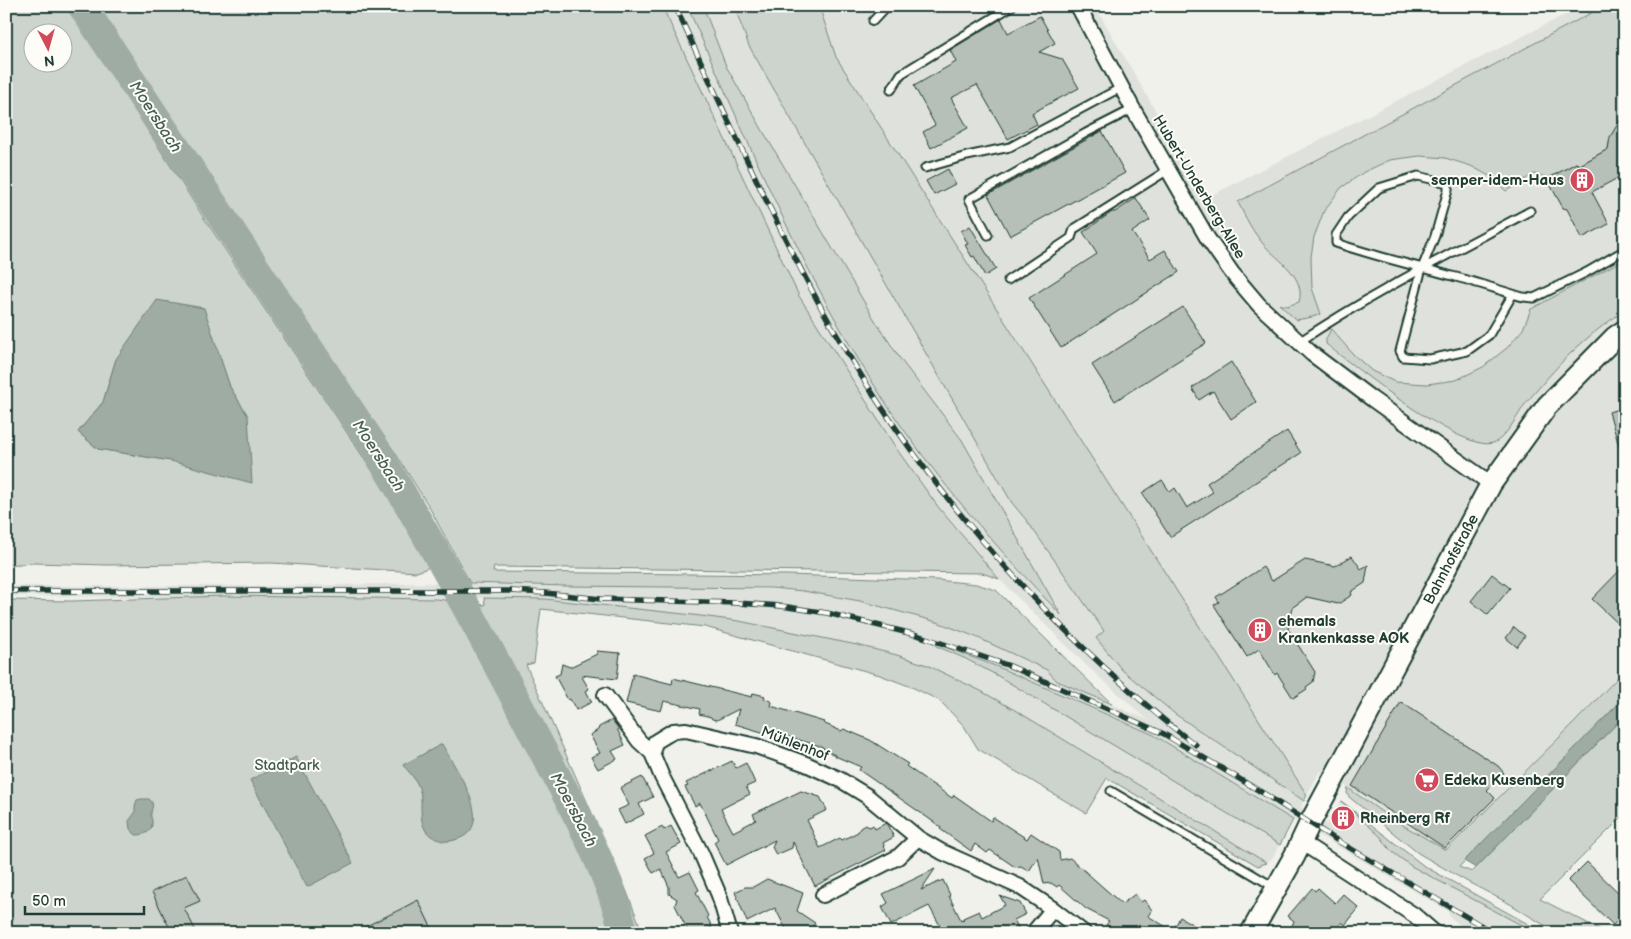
<svg xmlns="http://www.w3.org/2000/svg" width="1631" height="939" viewBox="0 0 1631 939" font-family="'Balsamiq Sans',sans-serif">
<rect width="100%" height="100%" fill="#f0f1eb"/>
<filter id="ink" filterUnits="userSpaceOnUse"><feTurbulence type="fractalNoise" baseFrequency=".02" numOctaves="2"/><feDisplacementMap in="SourceGraphic" scale="10" xChannelSelector="R" yChannelSelector="G"/><feConvolveMatrix kernelMatrix="1 2 1 2 8 2 1 2 1" color-interpolation-filters="sRGB"/></filter>
<g filter="url(#ink)">
<path fill="#dfe2dc" d="M662 6H687L783 217 847 339 883 399 917 446 964 506 1018 569 1059 613 962 440 901 360 876 322 763 131 726 66 703 6H734L749 46 1012 503 1027 521 1104 631 1096 638 1122 670 1175 714 1304 801 1301 807 1327 824 1341 801 1381 837 1391 851 1536 933H1469L1449 916 1448 911 1322 837 1154 735 998 667 937 644 936 646 966 659 998 676 1280 845 1273 857 1267 863 1020 713 981 691 927 665 897 655 857 645 614 606 545 599 6 596V586H275L438 583 565 586 727 587 803 591 860 601 937 622 976 637 1047 670 1057 681 1148 720 1089 668 999 579 939 508 898 451 799 296Z
M819 6H1095L1206 198 1582 6H1625V670L1575 722 1446 850 1389 817 1355 792 1320 771 1307 795 836 57Z"/>
<path fill="#cdd3cd" stroke="#768880" fill-rule="evenodd" d="M6 6H68L200 212 435 565 417 572 272 563 108 565 34 563 6 565ZM32 32H62V62H32ZM203 308 230 387 248 416 171 461 98 449 78 432 103 402 116 359Z
M98 6H662L799 296 898 451 939 508 999 579 982 573 494 567 493 572 788 575 936 580 976 584 996 590 1005 599 1112 704 1057 681 1047 670 976 637 937 622 860 601 803 591 770 588 565 586 470 583 428 505 394 451 275 276 108 24Z
M687 6H703L726 66 763 131 876 322 901 360 962 440 1061 615C997 548 934 477 883 399 803 276 747 139 687 6Z
M734 6H819L836 57 1307 795 1304 801 1175 714 1122 670 1096 638 1104 631 1027 521 1012 503 749 46Z
M1604 6H1625V120C1614 128 1610 136 1608 149L1580 165 1576 163 1550 178 1534 174 1506 191 1491 177 1471 166 1445 158 1420 156 1390 160 1364 172 1341 188 1324 211 1314 237 1311 257 1312 288 1321 314 1312 317 1296 320 1279 304 1287 306 1299 302C1306 277 1279 261 1264 245 1253 232 1245 217 1238 202Z
M1625 259V310C1611 320 1596 330 1583 342 1562 360 1544 382 1526 403 1518 414 1505 440 1493 443 1462 453 1352 365 1326 344V339L1331 329 1354 355 1372 371 1395 382 1427 384 1456 380 1483 367 1508 347 1523 329 1531 309Z
M224 596 437 599 485 605 484 598 545 599 693 615 739 621 857 645 897 655 927 665 981 691 1020 713 1267 863 1258 866 1107 778 1086 813 978 749 964 726 940 701 914 688 880 675 705 627 541 609 534 663 526 665 625 887 639 923 640 933H6V600L72 601Z
M937 644 998 667 1154 735 1293 820 1280 845 998 676 966 659 936 646Z
M1625 670V697L1459 867 1472 872 1625 715V814L1540 899 1607 933H1557L1510 904 1466 881 1418 853 1349 797 1347 793 1348 788 1389 817 1446 850 1575 722Z
M1341 801 1424 866 1544 933H1536L1411 866 1391 851 1381 837Z"/>
<path fill="#9faca4" stroke="#6c8077" d="M157 300 204 308 230 387 248 416 252 483 171 461 98 449 78 432 103 402 116 359Z
M1625 697V715L1476 868 1464 861Z
M442 744C455 769 503 832 450 841 442 842 432 839 426 831 418 819 423 804 420 791 417 780 410 773 403 765Z
M296 757 353 863 307 887 250 780Z
M141 799H149C155 805 152 806 151 813 150 816 152 819 152 821 153 832 145 835 136 835L130 829 129 821 135 813V806L137 800Z"/>
<g fill="none" stroke-linecap="round" stroke-linejoin="round">
<path stroke="#9faca4" stroke-width="29" d="M82 6 373 445C432 541 485 640 537 740 570 802 607 864 624 933"/>
</g>
<path fill="#b6bfb8" stroke="#1f3d34" d="M1040 16 1055 43 1039 52 1062 59 1079 88 1032 113 1037 124 1008 139 977 85 951 98 968 128 931 148 923 132 935 125 914 86 956 62 950 50 1001 19 1008 33Z
M1625 112V174L1592 192 1609 224 1582 238 1567 209 1563 208 1547 179 1576 163 1580 165 1608 149 1610 137Z
M1102 131 1125 173 1010 236 988 195Z
M948 169 955 184 934 195 926 181Z
M1136 198 1150 220 1132 232 1150 259 1165 250 1179 272 1061 348 1029 298 1097 254 1083 232 1112 212H1115Z
M970 226 996 269 985 276 974 256 972 257 965 245 968 244 961 231Z
M1183 307 1206 343 1115 401 1092 365Z
M1231 362 1256 402 1231 419 1213 391 1199 400 1192 388Z
M1625 407V453H1621L1609 412Z
M1287 431 1301 453 1170 537 1142 493 1162 480 1170 492 1175 488 1187 508 1213 492 1207 483Z
M1352 556 1361 569 1368 565 1365 583 1351 592 1352 595 1338 604 1307 597 1293 607 1288 629 1315 672 1313 682 1306 687 1307 689 1293 698 1277 673 1275 675 1259 649 1247 657 1214 605 1219 602 1216 597 1263 567 1272 581 1305 560 1335 566Z
M1625 565V630L1592 599Z
M1492 574 1510 588 1488 615 1471 601Z
M1514 627 1525 636 1517 647 1506 638Z
M597 651 620 653 617 679 581 675 589 689 586 691 592 702 576 710 570 699 568 700 555 676 560 674 562 664 570 667 597 654Z
M633 674 672 684 673 678 752 697 753 693 765 696 764 698 772 702 771 706 824 722 823 723 841 731 844 729 870 740 908 764 906 766 952 798 954 795 991 821 993 817 1027 839 1031 833 1059 852 1060 860 1070 858 1122 904 1135 894 1141 902 1144 900 1152 910 1148 916 1173 931 1180 917 1207 933H1119L1106 925 1109 921 1086 909 1059 885 1057 887 1051 883 1044 884 1038 857 1029 871 1021 866 1015 867 990 850 987 853 975 844 971 851 940 829 941 827 859 770 861 767 835 756V755L824 750 823 747 765 730V733L735 724 739 709 717 720 712 719 711 717 699 714 700 709 664 701 661 711 626 703Z
M1401 702 1498 766 1504 773 1487 790 1495 798 1445 848 1352 786Z
M612 720 618 728V731L625 745 612 751 617 759 598 769 591 757 600 753 590 735 598 730 599 727Z
M732 761 736 768 746 763 755 783 746 787 750 794 721 809 733 832 756 820 753 814 801 791 820 797 827 810 807 820 820 848 840 838 842 840 858 832 860 828 865 825 870 827 873 825 875 829 886 823 894 837 883 843 886 850 815 886 793 842 792 848 776 855 772 847 775 840 726 865 714 842 718 839 700 803 695 806 685 787 688 786 686 783Z
M642 777 653 797 639 804 644 814 625 824 618 810 629 805 620 788Z
M1339 809 1353 818 1346 828 1333 819Z
M671 826 681 844 666 852 679 877 690 872 699 890 696 892 708 916 707 917 712 927 701 933H689L675 905 677 899 669 894V887L661 869 653 873 645 858 654 853 645 836 662 827 664 830Z
M1587 862 1625 899V914L1613 925 1568 881Z
M935 869 921 890 943 880 950 895 949 896 961 920 963 919 964 921 963 918 979 911 982 917 1005 905 1000 896 1020 903 1026 914 1014 920 1019 929 1012 933H933L942 929 929 906 891 925 882 907 888 903 883 894Z
M187 875 200 901 184 908 197 933H172L152 892Z
M767 879 803 893 797 911 815 923 813 926 820 933H788L775 908 747 922 735 892 745 887H753Z
M1312 888 1315 891 1318 888 1335 903 1343 894 1359 908 1345 925 1342 922 1333 933H1289L1294 921 1288 916Z
M418 900 434 933H352L399 910Z"/>
<g fill="none" stroke-linecap="round" stroke-linejoin="round">
<defs>
<path id="lane" d="M873 21 887 6
M891 90 901 74 1012 6
M925 168 967 156 1010 147 1122 87
M988 235 969 199 1086 133 1133 109
M1008 280 1071 238 1074 229 1168 170
M1513 294 1489 335 1467 351 1430 359 1403 357 1400 351 1422 268 1435 236 1448 190V183L1418 176 1379 188 1348 217 1336 235V243C1374 256 1413 265 1452 276 1476 282 1499 290 1523 297L1534 298 1587 272 1625 250
M1299 342C1372 293 1452 253 1530 211
M1111 791 1274 887"/>
<path id="street" d="M1078 6 1133 109 1208 239 1232 273 1259 305 1312 354 1372 399 1491 484
M605 695 639 741 652 753
M1301 842 1414 915 1435 933
M823 895 898 857 918 838
M730 933 719 895 701 853 662 777 652 753 655 742 673 731 686 730 756 746 806 764 839 779 867 796 918 838 942 852 1020 887 1053 909 1084 933
M1033 933 1053 909"/>
<g id="secondary">
<path id="s1" d="M1251 933 1295 855 1310 823 1491 484 1547 406 1615 337 1625 330"/>
</g>
</defs>
<use href="#lane" stroke="#1f3d34" stroke-width="11"/>
<use href="#street" stroke="#1f3d34" stroke-width="18"/>
<use href="#secondary" stroke="#1f3d34" stroke-width="24"/>
<use href="#lane" stroke="#fdfcf7" stroke-width="7"/>
<use href="#street" stroke="#fdfcf7" stroke-width="14"/>
<use href="#secondary" stroke="#fdfcf7" stroke-width="20"/>
<defs>
<path id="rail" d="M675 6C706 73 737 140 769 206 790 248 811 291 835 332 907 457 999 570 1105 668 1134 694 1164 722 1196 745
M6 591H511L545 593 601 599 737 603 781 606 827 613 917 635 1010 666 1164 734 1268 796
M1263 793 1338 841 1494 933"/>
</defs>
<use href="#rail" stroke="#1f3d34" stroke-width="5.5"/>
<use href="#rail" stroke="#fdfcf7" stroke-width="4" stroke-dasharray="11" stroke-linecap="butt"/>
</g>
</g>
<defs>
<symbol id="building-disc" viewBox="-11 -11 22 22"><circle r="9.5" fill="#d1495b" stroke="#fdfcf7"/><path d="M-4-6H4V6H1V3H-1V6H-4ZM-2.5-4.3h1.7v1.8h-1.7ZM.8-4.3h1.7v1.8H.8ZM-2.5-1h1.7V.8h-1.7ZM.8-1h1.7V.8H.8Z" fill="#fff"/></symbol>
<symbol id="supermarket-disc" viewBox="-11 -11 22 22"><circle r="9.5" fill="#d1495b" stroke="#fdfcf7"/><path d="M-6-5.5h2.5l.6 2H6L4.5 2H-2.5L-4.4-4H-6ZM-1.5 3.2a1.3 1.3 0 1 0 .1 0ZM3 3.2a1.3 1.3 0 1 0 .1 0Z" fill="#fff"/></symbol>
</defs>
<g fill-rule="evenodd">
<use href="#building-disc" x="1568" y="166" width="28" height="28"/>
<use href="#building-disc" x="1246" y="616" width="28" height="28"/>
<use href="#supermarket-disc" x="1413" y="766" width="28" height="28"/>
<use href="#building-disc" x="1329" y="804" width="28" height="28"/>
</g>
<g text-anchor="middle" dominant-baseline="central" stroke-width="4" stroke-linejoin="round" paint-order="stroke">
<g font-size="15" font-weight="bold" fill="#1f3d34" stroke="#fdfcf7" text-anchor="start">
<text x="1564" y="180" text-anchor="end">semper-idem-Haus</text>
<text x="1278" y="621">ehemals<tspan x="1278" dy="17">Krankenkasse AOK</tspan></text>
<text x="1444" y="780">Edeka Kusenberg</text>
<text x="1360" y="818">Rheinberg Rf</text>
</g>
<g font-size="15" fill="#1f3d34" stroke="#fdfcf7">
<text transform="translate(1199 187) rotate(59)">Hubert-Underberg-Allee</text>
<text stroke="none"><textPath href="#s1" startOffset="424">Bahnhofstraße</textPath></text>
<text transform="translate(795 744) rotate(21)">Mühlenhof</text>
</g>
<g font-size="15" fill="#425b53" stroke="#fdfcf7">
<text x="287" y="765">Stadtpark</text>
</g>
<g font-size="16" font-style="italic" fill="#455e56" stroke="#fdfcf7">
<text transform="translate(155 117) rotate(57)">Moersbach</text>
<text transform="translate(378 456) rotate(57)">Moersbach</text>
<text transform="translate(573 810) rotate(62)">Moersbach</text>
</g>
</g>
<rect width="1631" height="939" fill="none" stroke="#fdfcf7" stroke-width="25"/>
<rect x="12" y="12" width="1606" height="914" fill="none" stroke="#1f3d34" stroke-width="2" filter="url(#ink)"/>
<g transform="translate(48 48) rotate(174)"><circle r="24" fill="#fdfcf7" stroke="#a4b0a9"/>
<path d="M0-4L9 19L0 12L-9 19Z" fill="#d1495b"/>
<text y="-8" font-size="14" font-weight="bold" text-anchor="middle" fill="#1f3d34">N</text>
</g>
<path d="M25 906v8h119v-8" fill="none" stroke="#1f3d34" stroke-width="2.5"/>
<text x="32" y="906" font-size="15" fill="#1f3d34" stroke="#fdfcf7" stroke-width="4" paint-order="stroke">50 m</text>
</svg>
